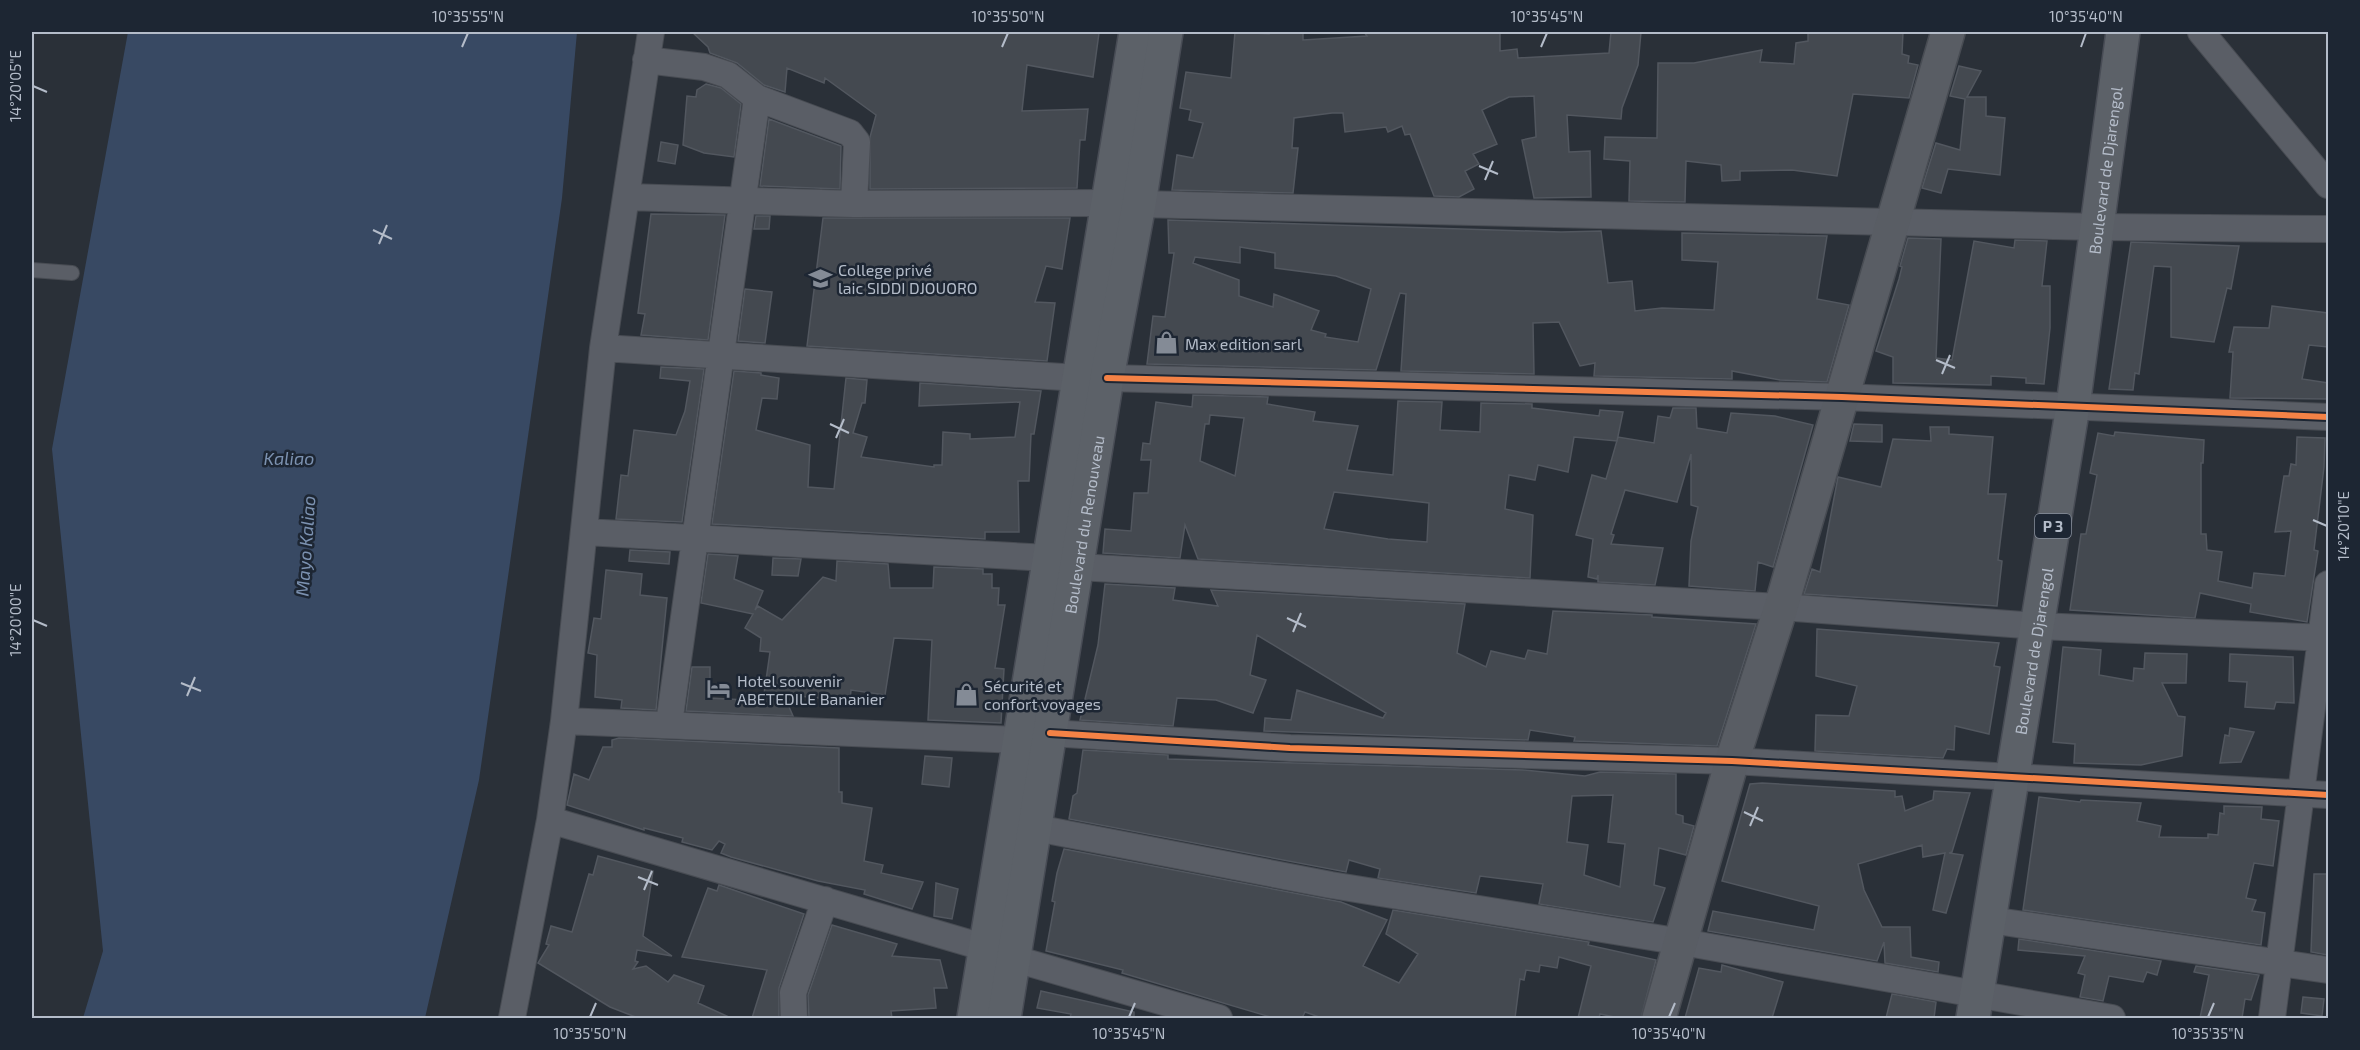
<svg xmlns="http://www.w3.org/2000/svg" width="2360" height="1050" viewBox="0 0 2360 1050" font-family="'Exo 2',sans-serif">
<rect width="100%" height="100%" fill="#2a3038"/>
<path fill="#384963" d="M128 32H577L562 198 479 780 425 1018H83L103 951 52 449Z"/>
<path fill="#444950" stroke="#52575f" stroke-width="1.5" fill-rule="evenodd" d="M692 32 1099 33 1093 77 1027 65 1022 111 1088 109 1085 140H1080L1077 188 870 189V137L876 115 825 78 824 83 787 68 785 92 764 85 737 63 710 53 708 47Z
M1235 32 1269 34V32H1303V40L1367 36 1364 32H1500V51L1517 49 1518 58 1609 53 1611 32H1641L1638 65 1622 108 1621 119 1567 115 1569 152 1590 151 1591 197 1534 198 1522 140 1536 137 1534 96 1509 97 1482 110 1497 144 1473 154 1479 164 1465 171 1474 189 1459 197 1434 196 1410 134 1405 135 1402 126 1388 132 1386 127 1345 132 1343 113H1332L1294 118 1292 148H1298L1293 193 1172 190 1177 155 1193 158 1203 123 1189 120 1191 110 1180 108 1186 72 1231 78Z
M1808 32H1903L1902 54 1909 56 1908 63 1918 65 1909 98 1853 94 1837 176 1792 170 1740 171V180L1722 181 1721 165 1686 161 1685 202 1629 201 1630 161 1604 159 1605 137 1657 138 1658 63H1694L1762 50 1760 62 1794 64 1796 43 1808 41Z
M1959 66 1981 71 1967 97H1986V116L2005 118 2000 175 1948 169 1941 193 1922 188 1936 143 1960 150 1965 99 1950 96Z
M706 84 721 88 741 104 734 157 704 153 683 145 687 96 696 97 697 90Z
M769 119 841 146 840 189 760 186Z
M661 142 678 145 675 164 658 161Z
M651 214 725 215 708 340 641 335 645 314 638 313Z
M756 216H770L769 229H754Z
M823 218H1070L1062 269 1046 266 1035 302 1055 303 1047 361 807 346Z
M1168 220 1561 232 1601 231 1608 283 1632 281 1635 311 1662 308 1714 310 1718 262 1682 260V233L1827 236 1817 299 1849 305 1827 382 1780 380 1732 371V379L1594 376 1595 363 1580 366 1559 322 1533 323 1534 374 1401 371 1406 294 1400 293 1376 370 1147 364 1153 316 1165 317 1174 253H1169ZM1240 247 1275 253V268L1336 276 1371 289 1358 342 1325 337 1326 334 1311 330 1319 311 1274 294 1273 307 1239 296V280L1193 263 1195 257 1240 263Z
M1908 238 1941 239 1936 358 1952 360 1974 241 2014 248 2015 240 2047 241 2042 286H2050V328L2044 384 2026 383V378L1991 376V385L1893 383V357L1876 351 1899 279 1902 267 1900 266Z
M2131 242 2239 246 2231 289 2227 288 2214 342 2171 337V267L2154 266 2139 374 2135 373 2133 390 2109 389Z
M745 289 772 292 765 343 738 341Z
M2272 306 2328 313V347L2309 345 2302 379 2328 383V399L2230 398 2233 352H2229L2234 327 2269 328Z
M661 367 704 369 682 522 616 519 621 475 628 476 634 430 676 435 685 411 690 381 660 378Z
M734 371 761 373V375L779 378 777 399 762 398 756 430 810 445 808 487 834 489 846 378 867 380 865 403H862L853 433 867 437 861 457 934 467V465H942L943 432 970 434V439L1015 437 1020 402 919 406 920 383 1041 391 1034 434H1031L1029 481H1018L1019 532H985V539L712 524Z
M1193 395 1268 397 1267 404 1315 412 1313 421 1358 426 1347 470 1393 475 1398 401 1442 402 1440 430 1480 432 1481 403 1532 404V408L1599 416 1600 410 1623 412 1617 441 1574 437 1568 472 1538 465 1535 480 1509 475 1505 509 1533 515 1530 578 1198 559 1185 525 1180 558 1103 553 1105 529 1131 531 1134 493H1148L1151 460H1141L1143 443 1150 444 1156 402 1192 407ZM1210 415 1244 418 1235 476 1200 461 1205 424H1209ZM1334 492 1429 503 1427 542 1388 539 1324 529Z
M1673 408H1696L1697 428 1727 433 1731 413 1775 416 1813 425 1773 567 1758 562 1755 591 1689 586 1691 541 1698 507 1691 505V454L1677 502 1625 490 1611 534 1614 535 1611 544 1663 548 1655 585 1598 582V575L1597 579 1588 577 1593 539 1576 535 1592 475 1606 479 1618 437 1654 443 1658 416 1670 418Z
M1854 424 1882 425V442L1850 441Z
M1930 427H1949V434L1993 437 1988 494H2006L1998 560 2002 561 1997 606 1804 594 1812 569 1820 572 1838 477 1881 487 1893 439 1931 441Z
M2115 432 2204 440 2203 463H2201V534H2206L2207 550 2222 552 2218 581 2252 588 2254 573 2285 576 2291 531 2275 532 2284 476H2289L2291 464 2296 465 2297 437 2325 438 2324 467 2314 550 2318 551 2307 622 2250 612 2251 604 2200 593 2195 618 2070 610 2081 534H2086L2097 475 2090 473 2098 433 2114 436Z
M630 550 670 552 669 564 629 561Z
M708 554 738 556 734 579 763 591 755 610 758 606 782 620 823 577 836 581 837 561 888 564 890 588H933L934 567 983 569V574H992V588H999L998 605H1005L995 668 1004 669 1001 723 928 720 932 640 894 638 885 695 851 690 850 701 798 696V700H786L793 716 686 711 692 667H710V698L763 701 770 652 760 651 761 638 745 628 753 614 701 603Z
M773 558 801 559 798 576 772 575Z
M606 570 642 574 640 595 667 598 656 710 621 708 622 700 595 697 597 655 588 653 594 618 601 619Z
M1105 584 1175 588 1173 600 1218 606 1211 590 1465 604 1457 653 1486 667 1491 651 1525 659 1528 650 1547 654 1553 611 1652 615V617L1756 624 1717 746 1574 741 1575 737 1530 730 1528 740 1264 731 1265 718 1291 720 1297 690 1383 718 1386 713 1257 635 1250 675 1266 680 1253 713 1216 700 1177 698 1173 726 1080 720 1098 645Z
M1817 629 1999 643 1994 666 2000 667 1989 734 1955 726 1954 750 1947 749 1943 758 1815 751 1816 715 1849 716 1857 686 1816 676Z
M2063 647 2101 650 2099 675 2133 681 2134 668 2144 669 2145 653 2187 654 2186 683H2162L2178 716 2185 717 2182 756 2141 765 2074 763 2075 744 2053 742Z
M2230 654 2293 657 2294 703 2276 702 2274 709 2245 707 2247 682 2229 681Z
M2230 728 2254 732 2241 762 2220 763 2225 735 2229 736Z
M619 738 839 748V792H842V803L872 808 864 861 883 865 881 873 923 882 912 909 864 894 865 890 818 881 731 857 721 853 725 844 719 841 712 850 682 842 683 838 644 828V830L567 805 574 774 589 780 603 747H612V740Z
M1083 750 1168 755V759L1523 770 1585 776 1600 772 1676 774V814L1683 816V823L1694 826 1686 855 1659 848 1654 885 1665 888 1653 922 1539 904 1543 884 1480 876 1476 893 1378 878 1380 869 1349 860 1346 872 1069 819 1073 796 1077 793ZM1613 795 1608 842 1625 844 1620 887 1584 875 1588 845 1567 842 1572 796Z
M925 756 952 758 949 787 922 784Z
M1762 783 1895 791V797L1902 796 1905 811 1933 800 1934 791 1970 793 1952 852 1949 853 1963 855 1946 913 1933 910 1945 853 1923 857 1922 845 1858 864 1864 890 1882 927H1910L1911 957 1939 962 1938 972 1885 963 1884 942 1877 961 1708 931 1713 911 1814 930 1819 906 1722 881 1750 784Z
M2039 797 2080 802 2081 800 2141 803 2137 821 2161 826 2159 837 2208 838V834L2218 835 2220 813 2224 814V806L2262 807 2261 819 2279 821 2273 866 2254 863 2246 898 2256 900 2252 911 2265 913 2261 945 2023 910Z
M1064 849 1341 902 1387 920 1363 966 1399 983 1418 954 1386 934 1393 910 1589 942 1588 945 1656 960 1641 1018H1619L1600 1014 1599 1018H1578L1591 966 1559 957 1557 968 1540 965 1539 972 1526 970 1524 980 1520 979 1515 1018H1322L1305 1012 1302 1018H1274L1122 973 1123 970 1046 951 1055 902 1052 901 1057 873Z
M598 856 653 871 643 936 672 956 637 950 635 961 638 962 633 969 646 966 668 982 674 975 704 986 698 1003 731 1018H638L610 1007 538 963 549 945 546 944 551 926 572 932 589 874 593 875Z
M2314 874H2328V955L2311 952Z
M936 883 958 889 952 919 934 916Z
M719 885 804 914 779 988V1018H752L767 970 682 957 708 888 717 891Z
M832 925 897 944 892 956 940 960 947 988H934L936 1008 891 1011 892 1018H809L808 995Z
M2019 939 2161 961 2157 975 2147 972 2143 982 2109 976 2103 1001 2080 997 2085 975 2078 973 2085 956 2018 950Z
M1722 965 1783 982 1772 1018H1685L1699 968 1721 972Z
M2196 966 2259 975 2251 1000 2245 999 2242 1018H2200L2209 975 2194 972Z
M1041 991 1134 1012V1018H1070L1071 1014 1037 1008Z
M1892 994 1936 1002 1934 1018H1886Z
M2303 997 2324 999 2322 1016 2301 1013Z"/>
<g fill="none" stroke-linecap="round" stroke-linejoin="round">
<defs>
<path id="service" d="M32 270 72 273"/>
<path id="minor" d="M2201 32 2328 185
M646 60 704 67 728 75 757 98 850 133 857 142 854 204
M627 197 854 204 1110 203
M1139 204 2098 227 2328 229
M603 348 1079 378
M1107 378 1842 397 2328 417
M585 532 1049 558
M1078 567 1781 607 2037 626 2328 638
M564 721 1019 740
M669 724 757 98
M1050 733 1290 748 1732 761 2328 795
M550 820 986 948
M1036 828 1331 885 1682 942 2112 1018
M1990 920 2328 970
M1015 959 1219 1018
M512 1018 550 820 564 721 603 348 651 32
M794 1018 793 993 825 900
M2272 1018 2328 584"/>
<path id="secondary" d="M1659 1018 1732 761 1781 607 1948 32"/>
<g id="primary">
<path d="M974 1018 1136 32"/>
<path id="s1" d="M1004 1018 1107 378 1139 204 1166 32"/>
<path id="s2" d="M1973 1018 2073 406 2123 32"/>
</g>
</defs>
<use href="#service" stroke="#484c53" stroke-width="16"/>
<use href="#minor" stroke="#484c53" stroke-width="28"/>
<use href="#secondary" stroke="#484c53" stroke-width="36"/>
<use href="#primary" stroke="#484c55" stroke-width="36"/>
<use href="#service" stroke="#5a5e66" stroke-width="14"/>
<use href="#minor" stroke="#5a5e66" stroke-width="26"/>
<use href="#secondary" stroke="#595d64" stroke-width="33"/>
<use href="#primary" stroke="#5c6168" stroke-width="33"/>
<defs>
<path id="cycleway" d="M1107 378 1842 397 2328 417
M1050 733 1290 748 1732 761 2328 795"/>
</defs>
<use href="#cycleway" stroke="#1d2633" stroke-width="10"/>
<use href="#cycleway" stroke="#f48246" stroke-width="6"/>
</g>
<path fill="none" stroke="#b4bcc9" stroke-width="2" d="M462 47 468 33M1002 47 1008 33M1541 47 1547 33M2081 47 2086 33M33 86 47 92M1479 166 1498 174M1485 180 1493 161M373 230 392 239M379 244 387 225M1936 360 1955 368M1942 374 1950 355M830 424 849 433M836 438 844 419M2313 520 2327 526M1287 618 1306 627M33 620 47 626M1293 632 1301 613M181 683 201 691M187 696 195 677M1744 812 1763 821M1750 826 1758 807M638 877 658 885M644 890 652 871M590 1017 596 1003M1129 1017 1135 1003M1669 1017 1675 1003M2208 1017 2214 1003"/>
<defs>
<symbol id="school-bare" viewBox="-9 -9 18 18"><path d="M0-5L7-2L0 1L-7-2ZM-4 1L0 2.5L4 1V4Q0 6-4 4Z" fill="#848b96" stroke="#1d2633" stroke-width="2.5" paint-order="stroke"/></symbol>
<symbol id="shop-bare" viewBox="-9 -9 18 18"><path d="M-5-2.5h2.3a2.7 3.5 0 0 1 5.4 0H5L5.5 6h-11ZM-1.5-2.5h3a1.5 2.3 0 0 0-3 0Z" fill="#848b96" stroke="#1d2633" stroke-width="2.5" paint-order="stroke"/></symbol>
<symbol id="hotel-bare" viewBox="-9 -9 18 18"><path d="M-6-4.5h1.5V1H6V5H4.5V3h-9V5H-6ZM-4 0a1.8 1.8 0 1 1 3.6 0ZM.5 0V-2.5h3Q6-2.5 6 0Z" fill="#848b96" stroke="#1d2633" stroke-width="2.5" paint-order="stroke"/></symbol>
</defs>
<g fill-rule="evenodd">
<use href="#school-bare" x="804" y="262" width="33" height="33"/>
<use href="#shop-bare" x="1150" y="326" width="33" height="33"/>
<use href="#hotel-bare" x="702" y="672" width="33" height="33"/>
<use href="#shop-bare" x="950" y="678" width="33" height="33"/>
</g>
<g text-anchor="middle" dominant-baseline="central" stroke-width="5" stroke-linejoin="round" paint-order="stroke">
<rect fill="#1d2633" stroke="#878f9c" stroke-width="1.5" x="2035" y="514" width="36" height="24" rx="4.5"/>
<g font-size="15" font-weight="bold" fill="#b4bcc9">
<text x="2053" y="526">P 3</text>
</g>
<g font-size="16" fill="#b4bcc9" stroke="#1d2633">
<text stroke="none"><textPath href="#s2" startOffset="858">Boulevard de Djarengol</textPath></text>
<text stroke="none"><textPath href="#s1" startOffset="500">Boulevard du Renouveau</textPath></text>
<text stroke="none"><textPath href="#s2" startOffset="372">Boulevard de Djarengol</textPath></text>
</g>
<g font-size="16" fill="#b4bcc9" stroke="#1d2633" text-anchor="start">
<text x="838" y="269">College privé<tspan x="838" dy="18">laic SIDDI DJOUORO</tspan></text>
<text x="1185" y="343">Max edition sarl</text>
<text x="737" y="680">Hotel souvenir<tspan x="737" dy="18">ABETEDILE Bananier</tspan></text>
<text x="984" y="685">Sécurité et<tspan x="984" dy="18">confort voyages</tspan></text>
</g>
<g font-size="18" font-style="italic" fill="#7c92b1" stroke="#1d2633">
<text x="289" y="458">Kaliao</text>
<text transform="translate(305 546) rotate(-86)">Mayo Kaliao</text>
</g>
</g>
<rect width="2360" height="1050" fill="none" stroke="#1d2633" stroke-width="66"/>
<rect x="33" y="33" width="2294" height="984" fill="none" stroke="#b4bcc9" stroke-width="2"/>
<g font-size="15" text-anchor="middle" fill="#b4bcc9">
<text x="468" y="22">10°35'55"N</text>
<text x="1008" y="22">10°35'50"N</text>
<text x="1547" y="22">10°35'45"N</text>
<text x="2086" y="22">10°35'40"N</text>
<text transform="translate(16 86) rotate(-90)" y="5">14°20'05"E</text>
<text transform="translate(2344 526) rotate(-90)" y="5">14°20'10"E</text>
<text transform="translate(16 620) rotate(-90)" y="5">14°20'00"E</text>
<text x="590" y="1039">10°35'50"N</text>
<text x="1129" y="1039">10°35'45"N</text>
<text x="1669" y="1039">10°35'40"N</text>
<text x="2208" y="1039">10°35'35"N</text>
</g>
</svg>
